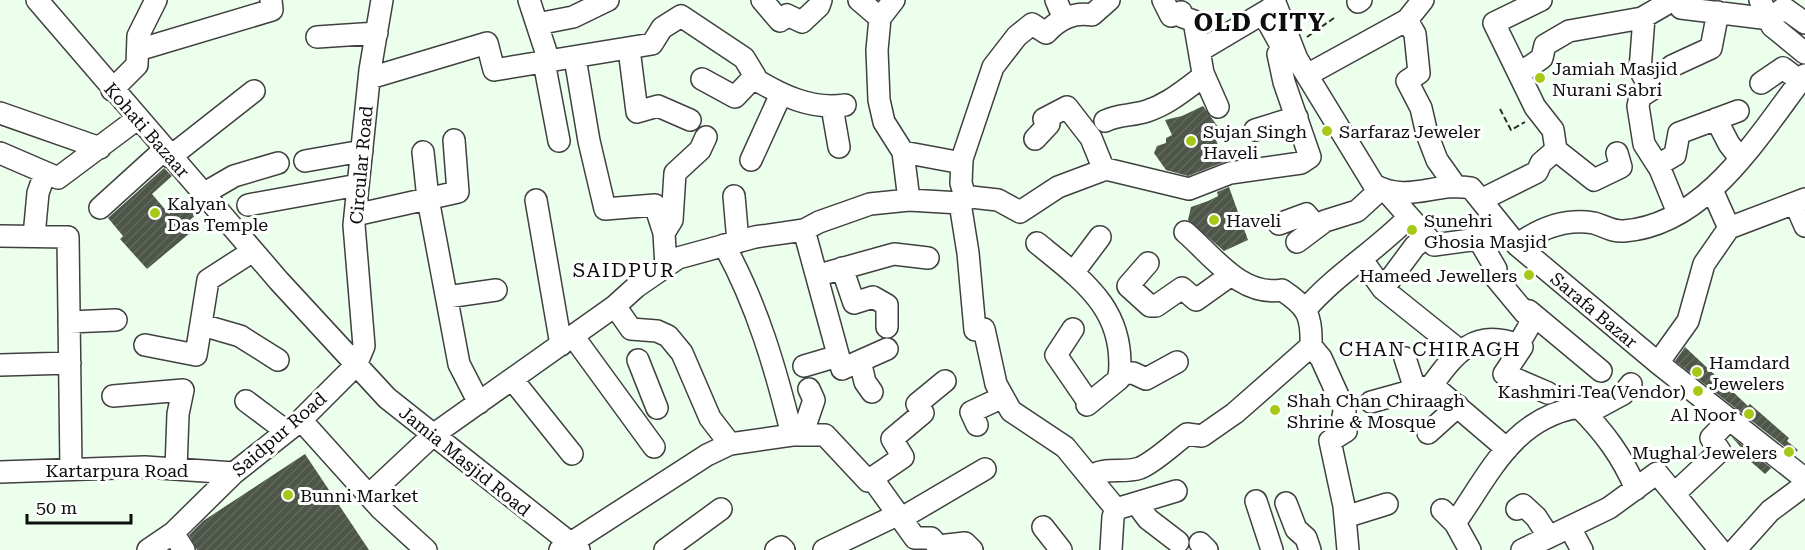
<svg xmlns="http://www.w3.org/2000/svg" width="1805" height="550" viewBox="0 0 1805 550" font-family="'Roboto Serif',serif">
<defs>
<pattern id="building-hatch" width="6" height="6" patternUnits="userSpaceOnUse" patternTransform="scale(1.5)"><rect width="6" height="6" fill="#4d5648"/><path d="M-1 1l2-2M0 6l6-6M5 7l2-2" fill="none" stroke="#62695e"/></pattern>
</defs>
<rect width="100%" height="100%" fill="#ecffed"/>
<path fill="url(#building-hatch)" d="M1203 106 1221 131 1214 134 1224 162 1188 176 1166 170 1154 153 1157 146 1166 143V138L1172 135 1165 120 1182 116Z
M164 168 172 176 152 194 169 214 189 196 201 210 190 220 196 228 147 269 120 239 123 236 108 218Z
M1229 187 1248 240 1224 251 1188 220 1191 207 1208 201 1218 196 1217 192Z
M1685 347 1748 406 1750 404 1789 438 1787 441 1798 450 1794 454 1675 361Z
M1731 436 1771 468 1765 474 1741 453 1744 451Z
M305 454 369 550H197L189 535 203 521Z"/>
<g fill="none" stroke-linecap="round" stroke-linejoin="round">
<defs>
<path id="minor" d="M37 0 279 281 387 398 579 550
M529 0 549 61
M762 0 780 21 787 15 802 22 819 6 821 0
M859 0 880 18
M894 0 880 18 877 50 879 100 884 122 903 152 909 200
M1056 0 1064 19
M1163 0 1171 16 1181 12 1183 17 1194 21 1203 73 1218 107
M1274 0 1297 59 1374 185C1408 204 1436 181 1471 188L1517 245 1658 363 1805 479
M1541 0 1494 23 1535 107 1553 130 1556 150
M1760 0 1772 26 1805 53
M1358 2 1361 0
M1681 8 1762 18 1766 16
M1644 17 1640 70 1651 90 1640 97 1638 106 1644 144 1660 169 1678 213
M1407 20 1415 34 1419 73 1407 81 1421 108 1427 134 1437 160 1454 184
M1768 20 1784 8 1805 23
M537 24 573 17 608 0
M317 37 377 33
M629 49 637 112 658 106 690 120
M138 50 272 10 271 0
M1201 50 1275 6
M575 58 589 141 605 209 655 205 664 233 666 267
M544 62 559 141
M1672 66 1711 48 1718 12
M1519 74 1542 58 1545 45 1569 31 1642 18 1673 0
M1307 75 1407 20 1423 0
M370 78 487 43 494 70 652 44 662 28 681 16 744 58 755 76 753 78C781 95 811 110 845 105
M702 79 735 97 753 78
M1761 83 1783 68 1800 81
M112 90 137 65 138 36 156 0
M832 107 839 147
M0 113 100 148
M1716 119 1729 144 1740 158
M1105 121C1119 114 1132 116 1147 111 1169 104 1185 89 1204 76
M1255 130 1297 117
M1035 139 1049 124 1044 119 1067 107 1091 138 1104 170
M423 152 428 199 459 364 479 403
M903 152 962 163
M0 153 58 178 137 119
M170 157 254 91
M751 160 781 94
M305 161 362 151
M1658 165 1675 155 1679 133 1738 111
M1712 190 1729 228
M1388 193 1434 245 1493 237
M203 194 234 176 278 163
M734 196 738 242
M536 200 561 345
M966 200 961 183 962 159 993 67 1017 36 1032 24 1046 33C1059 19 1073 12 1092 15L1109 0
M1481 200 1537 172 1541 163 1556 150 1594 180 1621 167 1617 153
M960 203 968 253 975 330 984 329 996 384 1011 411 1065 447 1116 509
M1795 203 1805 226
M248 205 358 185
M100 208 164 150
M355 215 458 192 454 140
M1279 224 1306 214 1317 227
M804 230 842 369 887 349
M1185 232C1213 256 1241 297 1282 290 1308 307 1312 316 1311 346L1321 358 1345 411 1343 416 1346 431 1330 441 1344 506 1348 550
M664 233 672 220 675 173 700 150 706 137
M0 236 68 237 71 469
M34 236 38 193 45 173
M1479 240 1496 269 1491 272 1525 313 1529 311 1601 371
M1297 242 1325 221 1357 211 1381 189
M1037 243C1085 282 1127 311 1119 379L1087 405
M724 245C757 304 776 370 792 435
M1517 245C1540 228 1565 218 1594 223 1605 226 1612 232 1624 231 1707 225 1759 134 1805 75
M1362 260 1383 289 1459 350
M1148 263 1128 286 1150 306H1156L1182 288 1196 300 1231 275
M842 268 854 303 873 297 887 305V327
M1073 273 1100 237
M819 275 894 254 928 258
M1383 289 1415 246 1426 238
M447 297 496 290
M615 306 631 329 657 331 668 336 682 353 710 418 730 444
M1306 309C1335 275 1377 250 1409 217
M1535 316 1518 345 1522 347 1504 374 1548 393
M69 322 116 320
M202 325 240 336 278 360
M1073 329 1056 355 1089 403
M573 336 654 447
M145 345 196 355 208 280 253 251
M1405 358 1415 389
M638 360 657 408
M860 361 865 382 872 392
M1658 363 1688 321 1704 264 1729 228 1805 199
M0 365 70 363
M804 366 838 356
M1119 374 1133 373 1146 379 1177 362
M512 379 572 454
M1432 385C1455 353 1475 328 1518 345
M113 396 183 390 178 414 176 469
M246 401 286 431
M1371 402 1432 385 1507 449
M1586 414 1623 394 1631 384
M301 420 381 509 426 550
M977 425 971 412 1003 397
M1428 433 1458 406
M802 435 814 400 809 389
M0 472 145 467 234 473
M1090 477C1105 466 1123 474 1140 468 1156 461 1173 444 1187 434L1202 436 1235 413 1311 346
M868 481 903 457 892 439 923 413 917 404 945 381
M1674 494 1720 451 1711 438 1730 419
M369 495 433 435 615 306 636 287 678 258 755 237 804 230 819 222 870 204 909 200 960 203 971 197 998 200 1020 212 1058 187 1106 169 1189 189 1230 173 1301 163 1310 157 1284 82 1278 54 1284 51 1263 13
M1256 501 1272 550
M1136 503 1148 519 1178 542
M1286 503 1296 529 1306 538 1310 550
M1517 509 1523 505 1536 517 1549 537
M1442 510 1455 523 1470 550
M1345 517 1387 504
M900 519 985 469
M1455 523C1490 473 1513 418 1579 407 1604 432 1622 456 1636 489
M1043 527 1061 550
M1570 528 1582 550
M173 533 184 550
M1200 543 1207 550
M938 546 965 543 972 550
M148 550 173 533 234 473 301 420 356 365 364 346 354 225 370 70 382 0
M560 550 707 455 730 444 792 435H825L868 481H874L915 538H931L938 546
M665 550 721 509
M776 550 781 547 784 550
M824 550 897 515
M1111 550 1113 517 1116 509 1176 491
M1522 550 1609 508 1657 473 1720 550
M1735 550 1770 511 1805 485"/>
</defs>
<use href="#minor" stroke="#404040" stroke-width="24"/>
<path stroke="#2f2f2f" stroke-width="2" stroke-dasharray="6 3" stroke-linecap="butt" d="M1307 37 1334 18
M1500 109 1511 130 1525 122"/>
<use href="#minor" stroke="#fff" stroke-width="21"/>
</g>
<g fill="#a6c819" stroke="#fff" stroke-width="2">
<circle cx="1540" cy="78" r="6"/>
<circle cx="1327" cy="131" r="6"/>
<circle cx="1191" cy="141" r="6"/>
<circle cx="155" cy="213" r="6"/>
<circle cx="1214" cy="220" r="6"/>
<circle cx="1412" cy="230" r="6"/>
<circle cx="1529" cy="275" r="6"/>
<circle cx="1697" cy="372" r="6"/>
<circle cx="1698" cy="391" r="6"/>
<circle cx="1275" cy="410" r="6"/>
<circle cx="1749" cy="414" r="6"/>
<circle cx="1789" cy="452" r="6"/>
<circle cx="288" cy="495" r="6"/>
</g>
<g text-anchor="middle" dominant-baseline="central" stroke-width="6" stroke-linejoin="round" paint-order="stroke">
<g font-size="18" fill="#0d0d0d" stroke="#fff" text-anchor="start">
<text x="1552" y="68">Jamiah Masjid<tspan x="1552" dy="21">Nurani Sabri</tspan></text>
<text x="1203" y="131">Sujan Singh<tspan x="1203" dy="21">Haveli</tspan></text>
<text x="1339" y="131">Sarfaraz Jeweler</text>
<text x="167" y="203">Kalyan<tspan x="167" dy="21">Das Temple</tspan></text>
<text x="1226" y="220">Haveli</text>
<text x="1424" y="220">Sunehri<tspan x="1424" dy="21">Ghosia Masjid</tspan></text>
<text x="1517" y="275" text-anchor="end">Hameed Jewellers</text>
<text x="1709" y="362">Hamdard<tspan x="1709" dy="21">Jewelers</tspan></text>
<text x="1686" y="391" text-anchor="end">Kashmiri Tea(Vendor)</text>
<text x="1287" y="400">Shah Chan Chiraagh<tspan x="1287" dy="21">Shrine &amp; Mosque</tspan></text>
<text x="1737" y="414" text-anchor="end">Al Noor</text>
<text x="1777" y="452" text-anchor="end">Mughal Jewelers</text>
<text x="300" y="495">Bunni Market</text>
</g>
<g font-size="18" fill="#0d0d0d" stroke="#fff">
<text transform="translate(147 130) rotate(49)">Kohati Bazaar</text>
<text transform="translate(361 165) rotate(-85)">Circular Road</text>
<text transform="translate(1594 310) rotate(40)">Sarafa Bazar</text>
<text transform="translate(279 434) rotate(-41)">Saidpur Road</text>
<text transform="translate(465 461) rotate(39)">Jamia Masjid Road</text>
<text x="117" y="470">Kartarpura Road</text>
</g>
<g font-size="20" letter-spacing="1.5" fill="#0d0d0d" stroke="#fff">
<text x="624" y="270">SAIDPUR</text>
<text x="1430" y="349">CHAN CHIRAGH</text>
</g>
<g font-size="24" font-weight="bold" letter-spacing="1.5" fill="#0d0d0d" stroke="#fff">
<text x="1260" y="23">OLD CITY</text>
</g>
</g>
<path d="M27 514v9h104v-9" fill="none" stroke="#0d0d0d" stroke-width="3"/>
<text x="36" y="514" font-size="18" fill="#0d0d0d" stroke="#ffffff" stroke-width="4.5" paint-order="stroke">50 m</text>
</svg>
